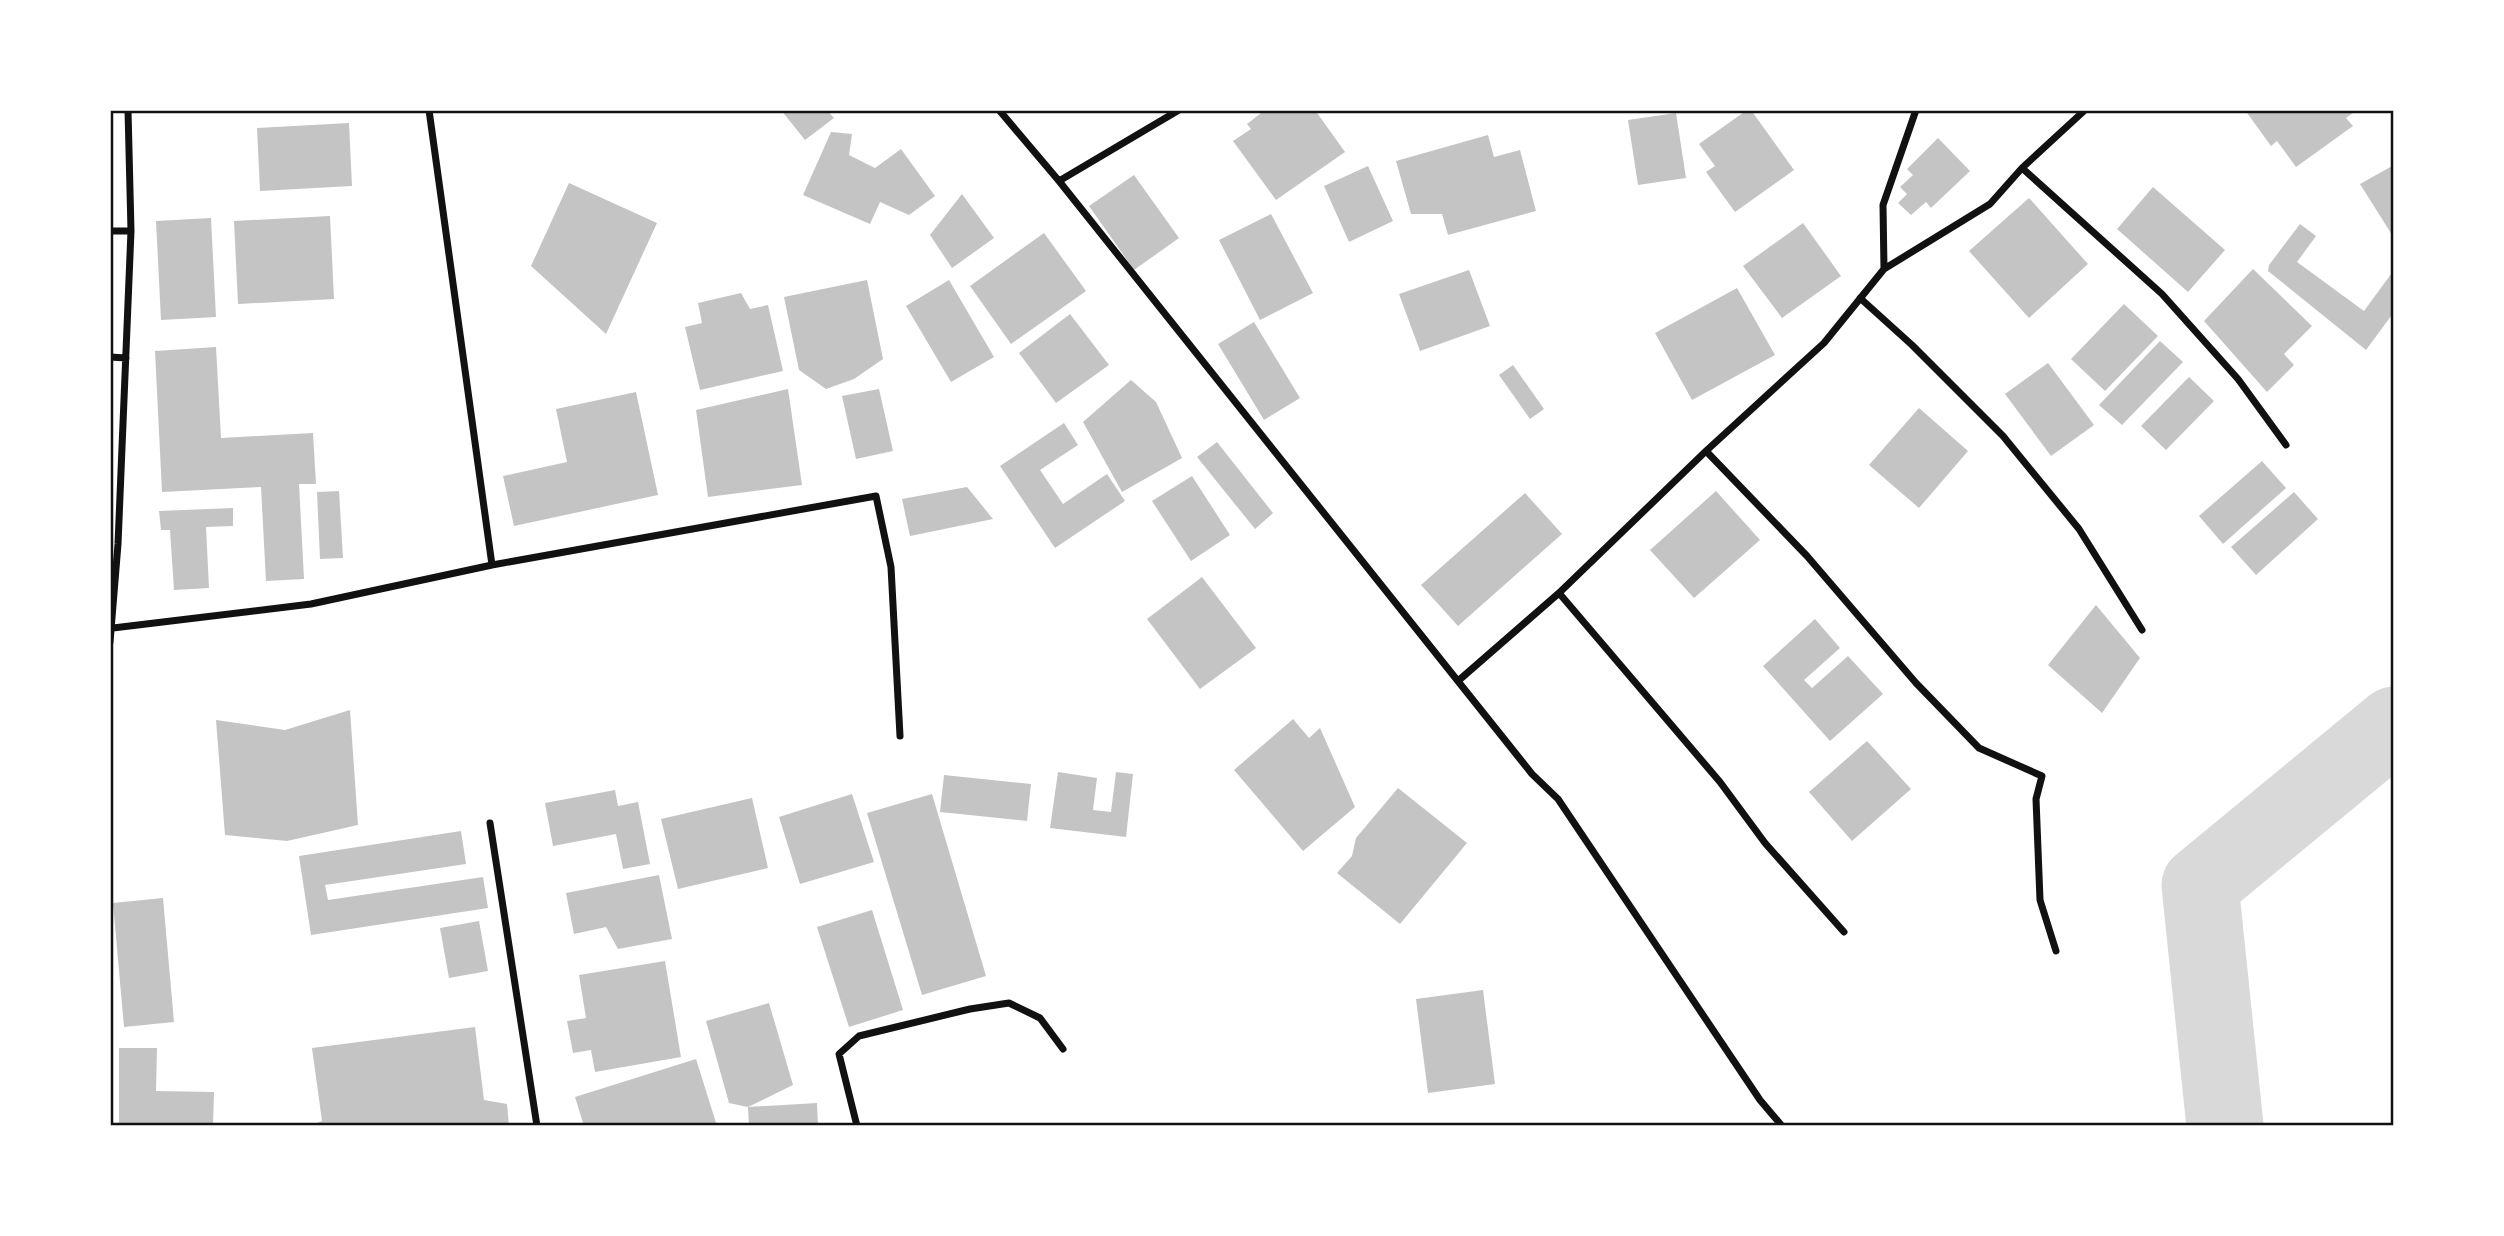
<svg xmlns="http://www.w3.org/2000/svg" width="2504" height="1236" viewBox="0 0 2504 1236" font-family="Manrope,sans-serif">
<rect width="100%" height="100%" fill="#fff"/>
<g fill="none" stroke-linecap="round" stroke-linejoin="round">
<path stroke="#d9d9d9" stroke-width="77" d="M2225 1126 2200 885 2394 725"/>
</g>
<path fill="#c4c4c4" d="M781 110H827L834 118 805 140Z
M1265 110H1315L1345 152 1276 200 1233 141 1251 129 1247 124Z
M1747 110H1751L1794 170 1735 212 1706 172 1715 166 1699 144Z
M2245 110H2357L2346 118 2353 126 2296 167 2277 141 2271 146Z
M1676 113 1686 178 1638 185 1628 120Z
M349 123 352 186 260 191 257 128Z
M831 132 852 134 849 155 875 168 901 149 935 196 909 215 880 202 870 224 803 195Z
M1488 135 1494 157 1520 150 1536 211 1448 235 1442 214H1411L1396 161Z
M1938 138 1970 171 1931 208 1926 202 1911 215 1898 203 1907 194 1900 187 1913 175 1907 169Z
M2394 165V238L2360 184Z
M1368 166 1393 221 1349 242 1324 186Z
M1134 175 1179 238 1134 270 1089 206Z
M569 183 657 223 606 334 531 266Z
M2153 187 2225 250 2188 292 2117 229Z
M962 194 994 238 952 268 930 235Z
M2029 198 2088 264 2029 318 1969 251Z
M1271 214 1313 293 1260 320 1219 240Z
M330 216 334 299 238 304 234 221Z
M211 218 216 317 161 320 156 221Z
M1803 223 1841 276 1782 318 1743 266Z
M2300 224 2316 236 2297 262 2364 311 2394 270V312L2366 350 2268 271 2269 265Z
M1044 233 1086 291 1011 344 970 286Z
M2253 269 2312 326 2284 354 2294 365 2267 392 2204 321Z
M1469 270 1490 326 1420 351 1399 294Z
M867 280 883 359 854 379 826 389 799 370 784 297Z
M949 280 994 357 951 382 906 306Z
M1737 288 1775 355 1692 400 1655 333Z
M741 293 750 309 768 305 783 371 700 390 685 327 702 323 698 303Z
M2124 304 2158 336 2105 391 2071 359Z
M1070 314 1109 365 1056 403 1019 353Z
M1254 322 1300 398 1264 420 1218 344Z
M2160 341 2183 362 2122 425 2099 405Z
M216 347 221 438 313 433 316 484H299L304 579 266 581 261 487 162 492 155 351Z
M2048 363 2094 425 2051 456 2005 394Z
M1513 365 1544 409 1530 419 1499 375Z
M2189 377 2214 401 2166 450 2141 426Z
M1131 380 1156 402 1182 458 1122 492 1083 422Z
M788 389 802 485 708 497 696 410Z
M879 389 893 451 856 459 842 396Z
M636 392 658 495 514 526 503 476 567 462 556 409Z
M1919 408 1968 451 1919 508 1869 465Z
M1064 423 1078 445 1040 470 1063 504 1107 474 1125 501 1055 548 1000 466Z
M1217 442 1273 513 1255 529 1197 457Z
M2262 461 2286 488 2223 544 2199 516Z
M1192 476 1230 535 1191 561 1152 501Z
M967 487 993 519 910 536 902 499Z
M339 491 343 558 320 559 317 492Z
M1716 491 1760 540 1694 598 1650 550Z
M2294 492 2318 519 2256 575 2231 547Z
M1525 493 1562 534 1458 626 1421 585Z
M233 508V526L206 527 209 588 174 590 170 530H161L159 511Z
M1202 577 1256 648 1200 689 1147 619Z
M2096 605 2140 658 2102 713 2048 665Z
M1815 619 1840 648 1804 680 1812 688 1848 656 1883 694 1830 741 1763 666Z
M350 710 358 825 287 841 225 835 216 720 285 730Z
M1293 719 1309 738 1320 728 1355 807 1303 851 1234 770Z
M1867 741 1911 789 1852 841 1809 792Z
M1058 772 1097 778 1093 810 1111 812 1116 772 1133 774 1126 837 1050 828Z
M944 775 1031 784 1027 821 940 812Z
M1398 788 1467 843 1400 924 1337 873 1352 856 1356 838Z
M615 790 618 806 638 802 650 864 623 869 616 834 553 846 545 803Z
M852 794 874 862 800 884 779 817Z
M932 794 986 976 922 995 867 813Z
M752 798 768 868 678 889 661 819Z
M461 831 466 864 325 885 328 900 483 877 488 908 311 935 299 856Z
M659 875 672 939 618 949 606 927 574 934 566 893Z
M163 898 174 1022 124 1027 113 903Z
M872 910 903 1010 849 1027 817 927Z
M479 921 488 971 449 978 440 928Z
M665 961 681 1057 595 1072 591 1050 573 1053 567 1021 586 1018 579 975Z
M1483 990 1495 1084 1428 1093 1416 999Z
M769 1003 793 1085 748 1107 729 1103 706 1021Z
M475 1027 484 1100 507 1104 509 1126H309L322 1121 312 1048Z
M119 1048H157L156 1091 214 1092 213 1126H119Z
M696 1059 717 1126H584L575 1097Z
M817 1103 818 1126H749L748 1107Z"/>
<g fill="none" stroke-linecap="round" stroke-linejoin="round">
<path stroke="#111" stroke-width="7" d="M429 110 492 565
M999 110 1059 181 1532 774 1558 799 1760 1100 1782 1126
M2022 168 2162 294 2238 379 2286 445
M1059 181 1179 110
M110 231H131
M1884 269 1883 205 1916 110
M1860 298 1912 345 2003 436 2079 529 2142 630
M110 357 126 358
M1706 451 1807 556 1916 683 1979 748 2042 776 2036 799 2040 900 2056 951
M1559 593 1720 782 1765 843 1844 932
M113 628 311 604 492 565 876 496 891 567 900 736
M110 642 118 544 131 231 128 110
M1458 681 1559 593 1706 451 1824 343 1884 269 1990 204 2022 168 2085 110
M490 823 537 1126
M857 1126 839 1054 859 1036 970 1009 1009 1003 1040 1018 1063 1049"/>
</g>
<rect width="2504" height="1236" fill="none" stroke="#ffffff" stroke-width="224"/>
<rect x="112" y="112" width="2280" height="1012" fill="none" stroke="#111" stroke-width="2.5"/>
</svg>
